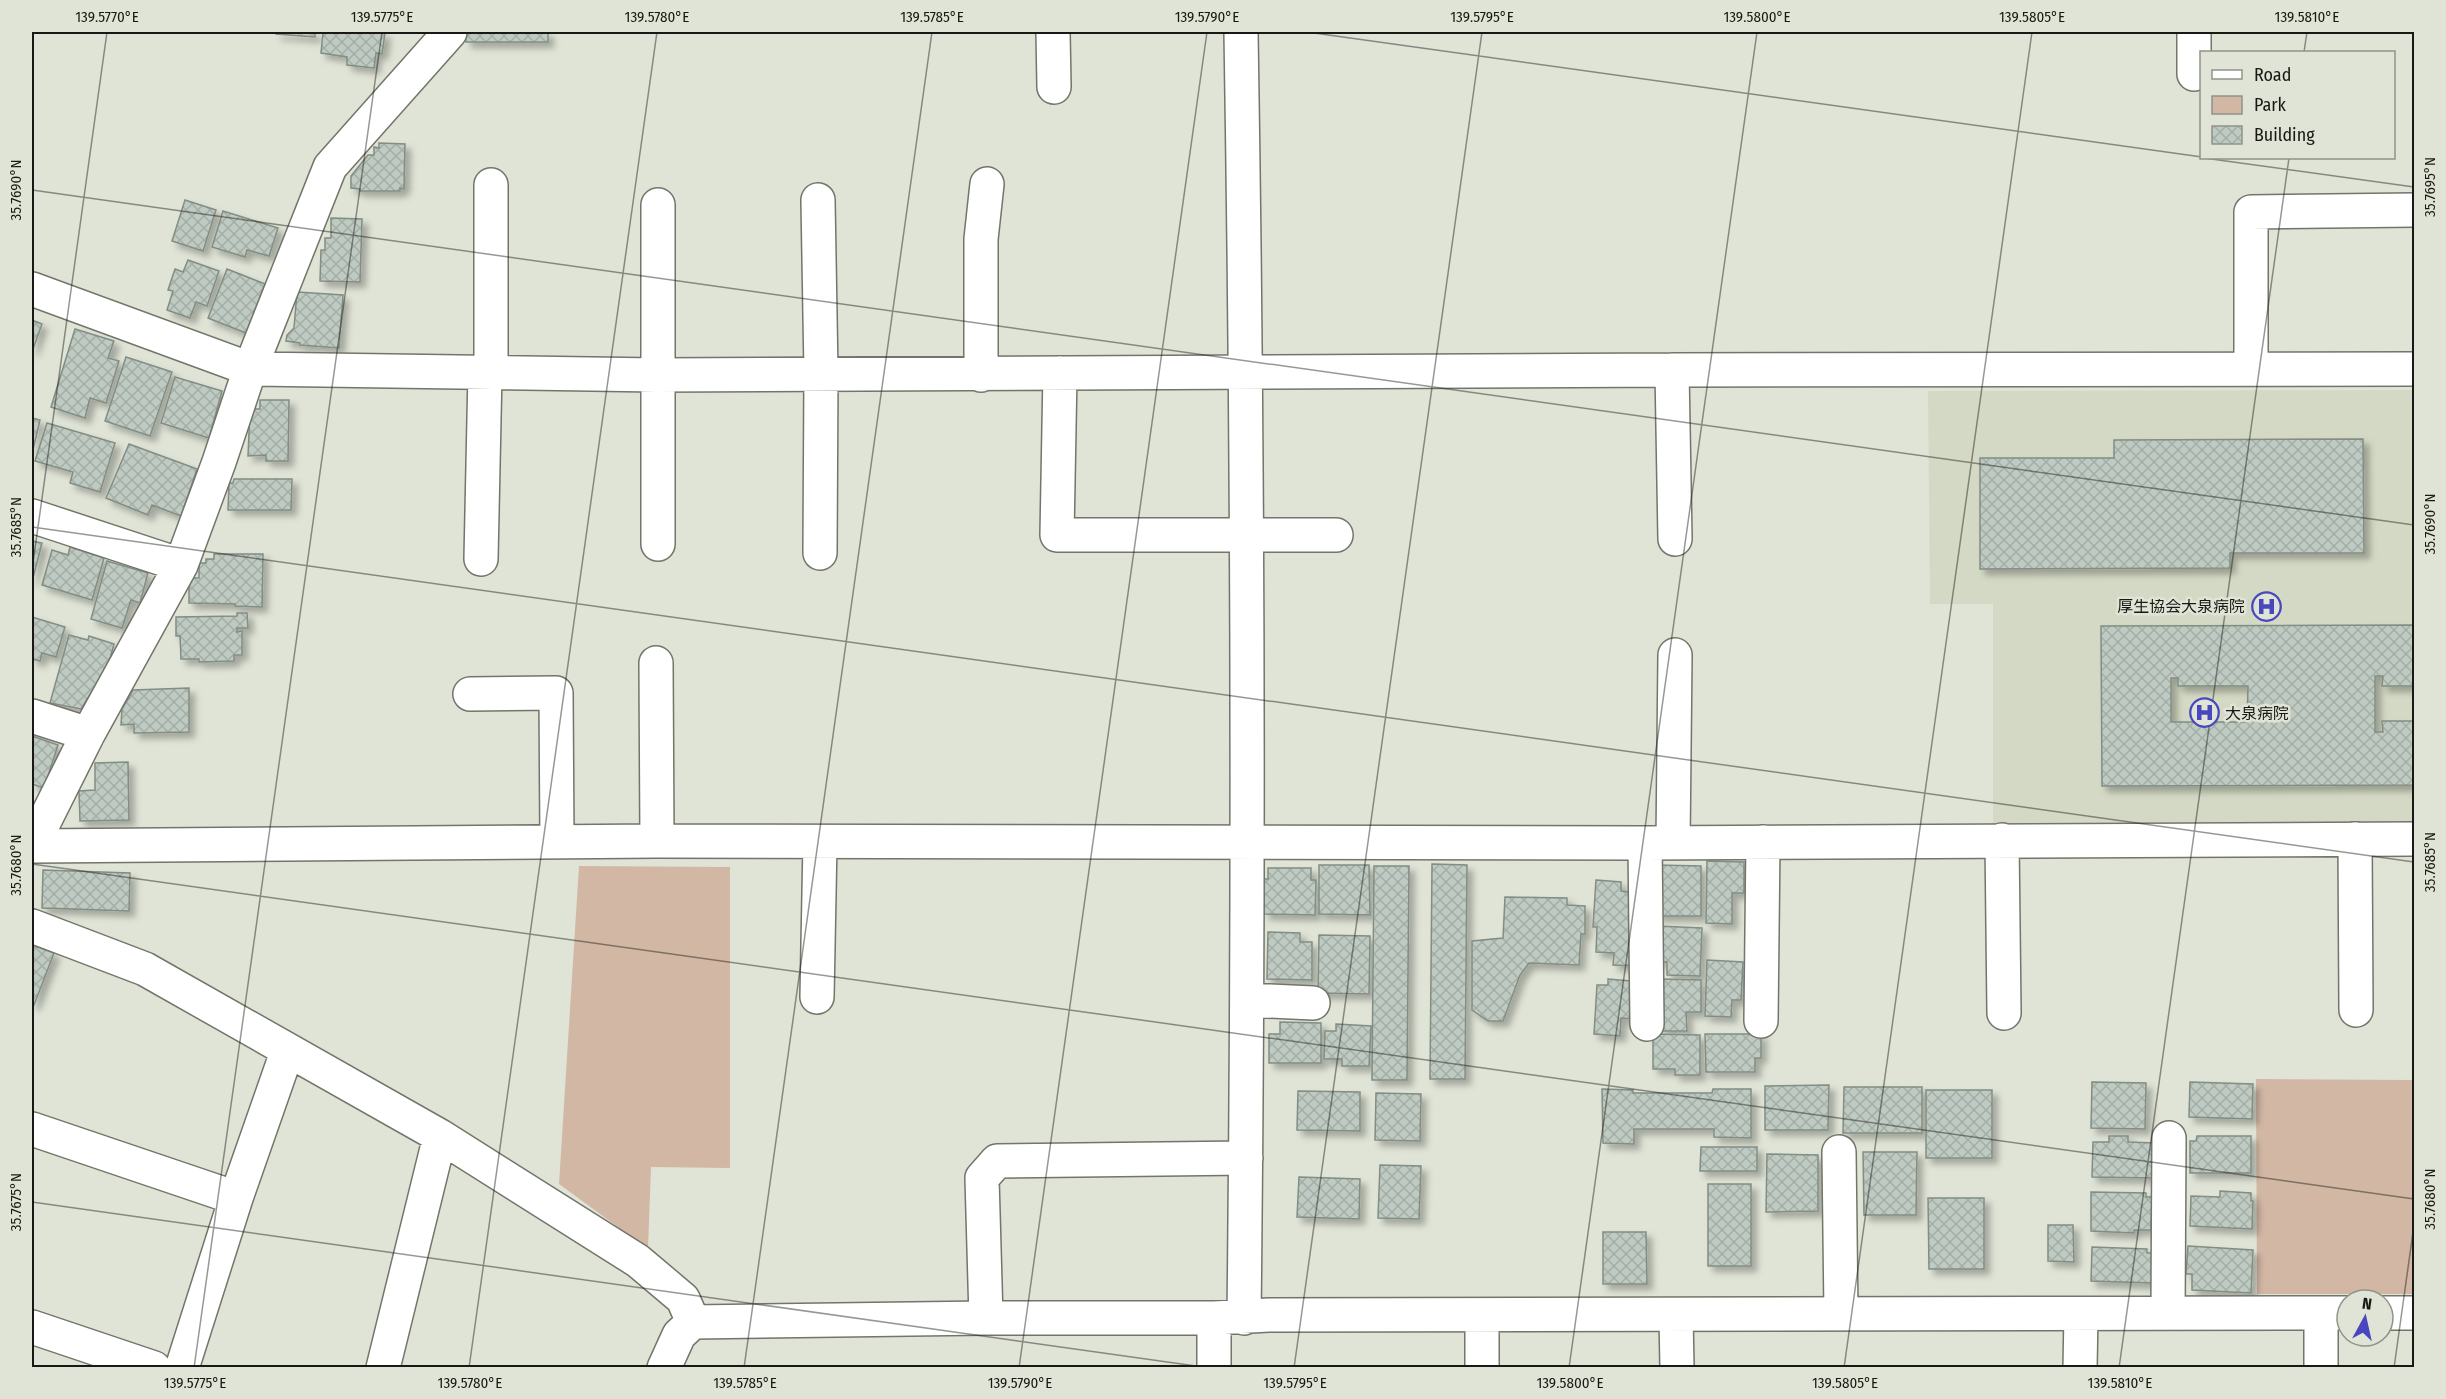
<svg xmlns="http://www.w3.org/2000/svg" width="2446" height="1399" viewBox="0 0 2446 1399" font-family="'Fira Sans Condensed','Noto Sans JP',sans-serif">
<defs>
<pattern id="building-cross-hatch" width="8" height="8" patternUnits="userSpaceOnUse" patternTransform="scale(1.5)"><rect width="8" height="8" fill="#bfcbc2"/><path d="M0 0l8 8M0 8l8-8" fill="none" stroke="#a3aea6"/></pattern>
<filter id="shadow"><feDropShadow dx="5.5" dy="5.5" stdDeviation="3" flood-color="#0004"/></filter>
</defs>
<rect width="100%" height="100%" fill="#e0e4d6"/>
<path fill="#d3d9c4" d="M2414 390V823L1993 824V604H1930L1928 391Z"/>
<path fill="#d2b7a4" d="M579 866 730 867V1168L651 1167 648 1249 559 1184Z
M2256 1079 2414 1080V1294H2257Z"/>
<path fill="url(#building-cross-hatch)" stroke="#828d84" stroke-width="1.5" fill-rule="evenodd" filter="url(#shadow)" d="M276 32H315V37L276 34Z
M323 32 385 33 382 54 376 53 374 68 347 65V57L321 53Z
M466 32H548V42H466Z
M379 143 405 144 404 189 400 188V191H360V189L351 188V176L368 155H374V147L379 148Z
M185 200 216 210 203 251 172 241Z
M223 211 278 228 269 256 247 250 245 257 212 247Z
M331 218 362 219 360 282 320 281 321 250H325V238H331Z
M188 260 219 271 207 306 196 302 190 318 167 310 173 291 168 290 175 269 183 272Z
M227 269 265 284 246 333 208 318Z
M297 292 343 295 339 348 300 345V343L286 341 287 335 294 328Z
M32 320 42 324 32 352Z
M75 329 114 341 108 358 119 361 106 403 90 398 85 418 51 407Z
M126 357 172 372 150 436 105 421Z
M175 377 222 391 209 438 161 423Z
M260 400H289L288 461H266V455L248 456 250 409H260Z
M32 418 40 420 32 454Z
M47 423 115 443 100 492 70 483 73 472 35 461Z
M2363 439 2364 553H2230V568L1980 569V458H2114V440Z
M129 444 197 469 181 516 152 505 148 515 106 498Z
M234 479H292L291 510H228L229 483H233Z
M32 541 42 543 32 582Z
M70 547 104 558 92 600 42 585 52 550 68 555Z
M214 554H263L262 607 235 606V604L189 603V578H199V563H206V559H214Z
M107 561 148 573 140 603 131 600 122 628 91 619Z
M237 613H247L248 628H237V632L242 631V655H234V661L199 662V659H181L180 636H176V617L237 616Z
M32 617 65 627 56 657 42 653 40 661 32 659Z
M2414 625V686H2382L2383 676H2375V732H2383L2382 721H2414V785L2102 786 2101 626ZM2171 678H2178V686H2248L2247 722H2171Z
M69 635 88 640 89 636 114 644 108 666 81 709 50 703Z
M189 688V732L134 733V724L121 725 122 709 133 690Z
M32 736 58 745 44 788 32 784Z
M128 762 129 820 80 821 79 791 95 790V763Z
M1707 861 1744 862V893H1732V924L1706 923Z
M1432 864 1467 865 1465 1079H1430Z
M1319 865H1369L1370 915 1319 914Z
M1656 865 1701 866V916H1655Z
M1374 866H1409L1407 1080H1372Z
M1268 868H1311V880H1316L1315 915 1264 914V879H1268Z
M43 870 130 873 129 911 42 908Z
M1596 880 1621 882V891L1638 893 1634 966 1613 965 1614 953 1596 952 1597 927H1593Z
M1505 897 1567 898V905L1585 906V934H1581L1579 965 1529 963 1520 975 1503 1021H1488L1472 1010V941L1503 938Z
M1658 926 1702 928 1700 976 1667 975V962H1658Z
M1268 932 1300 933V942H1312V980L1267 979Z
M1319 935 1370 936 1369 994 1318 993Z
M32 945 54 953 34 1005 32 1004Z
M1707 960 1743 962 1741 1000H1732L1731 1017 1705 1016Z
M1608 979 1631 981 1637 1019 1621 1018 1620 1036 1594 1034 1597 985H1608Z
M1660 979 1701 980V1012H1686L1687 1031H1660Z
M1280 1022 1321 1023V1063H1269V1034H1280Z
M1336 1024 1371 1026 1369 1066H1342V1059H1324L1325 1031H1336Z
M1653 1034 1700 1035V1075H1675V1069H1653Z
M1705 1034H1761V1058H1755V1072H1706Z
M2092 1082 2146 1083 2145 1129 2091 1128Z
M2190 1082 2253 1084 2252 1119 2189 1117Z
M1829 1085 1828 1130H1765V1086Z
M1844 1087H1922V1133H1843Z
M1602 1089 1633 1090V1093H1712L1713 1089H1751V1138L1714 1137V1129H1634V1144L1603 1143Z
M1926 1090H1992V1158H1926Z
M1298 1091 1360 1092V1131L1297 1130Z
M1376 1093 1421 1094 1420 1141 1375 1140Z
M2109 1136H2128V1142L2156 1143V1178L2092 1177 2093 1142H2109Z
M2197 1136H2251V1173H2190V1141H2196Z
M1701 1147H1757V1171H1700Z
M1863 1152H1917L1916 1215H1864Z
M1767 1154 1818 1155V1211L1766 1212Z
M1380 1165 1421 1166 1419 1219 1378 1218Z
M1299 1177 1360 1179 1359 1219 1297 1217Z
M1708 1184H1751V1266H1708Z
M2220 1191 2251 1193V1201H2253L2252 1229 2190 1226 2191 1196 2220 1197Z
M2091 1192 2146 1193V1197H2152L2151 1230H2134V1233L2091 1231Z
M1928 1198H1984V1269H1929Z
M2048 1225H2073L2074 1262 2048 1261Z
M1603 1232H1646L1647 1284H1603Z
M2188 1246 2253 1250 2251 1293 2192 1290V1274H2186Z
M2092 1247 2147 1249V1253H2154L2153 1283 2091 1281Z"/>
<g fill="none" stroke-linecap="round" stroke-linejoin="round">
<defs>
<path id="minor" d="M1053 32 1054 87
M1241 32C1248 460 1249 889 1244 1318
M2194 32V74
M491 185V372
M818 200 821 373 820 553
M32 289 250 369 657 375 1672 370 2414 369
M2251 369V212L2414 210
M1672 370 1675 539
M1060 373 1057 535H1336
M981 375V239L987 184
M32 516 181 565
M658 544V205
M481 559 485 372
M656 663 657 841
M470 694 556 693 557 842
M32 716 88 734
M2355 839 2356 1010
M2002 840 2004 1013
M1645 843 1647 1024
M1673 843 1675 655
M32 846 657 841 1645 843 2414 839
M32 846 88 734 181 565 219 462 250 369 330 167 450 32
M32 926 145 969 440 1136 638 1261 683 1299 693 1322
M817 997 820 842
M1247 1000 1313 1003
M1761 1021 1763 842
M32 1129 236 1198
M1839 1152 1841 1314
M2168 1313 2169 1138
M2321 1313V1368
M2383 1313H2414
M1482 1315V1368
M1676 1315 1677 1368
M986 1318 982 1178 997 1161 1246 1158
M1214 1318V1368
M32 1327 154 1368
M182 1368 236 1198 287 1052
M383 1368 440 1136
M664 1368 679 1335 693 1322 986 1318H1214L1269 1315 2347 1313
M2080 1368 2081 1314"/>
</defs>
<use href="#minor" stroke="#727569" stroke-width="36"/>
<use href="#minor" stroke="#fff" stroke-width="33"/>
</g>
<path fill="none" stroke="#181914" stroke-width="1.5" stroke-opacity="0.45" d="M1307 32 2202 157M2304 52 2307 32M2204 158 2414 187M32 190 2414 525M32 527 2414 862M32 570 107 32M32 864 2414 1199M32 1202 1210 1368M194 1368 382 32M469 1368 657 32M744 1368 932 32M1019 1368 1207 32M1294 1368 1482 32M1569 1368 1757 32M1844 1368 2032 32M2119 1368 2289 158M2394 1368 2414 1225"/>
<defs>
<symbol id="hospital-ring" viewBox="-11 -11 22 22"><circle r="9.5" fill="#e0e4d6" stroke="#4947bd" stroke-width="1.5"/><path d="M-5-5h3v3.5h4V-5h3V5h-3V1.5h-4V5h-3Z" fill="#4947bd"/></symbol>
</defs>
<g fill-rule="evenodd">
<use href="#hospital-ring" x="2250" y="590" width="33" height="33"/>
<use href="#hospital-ring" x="2188" y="696" width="33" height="33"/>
</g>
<g text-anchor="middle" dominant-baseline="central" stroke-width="5" stroke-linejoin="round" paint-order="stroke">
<g font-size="16" fill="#181914" stroke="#e0e4d6" text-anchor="end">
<text x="2245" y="606">厚生協会大泉病院</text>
<text x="2225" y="713" text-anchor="start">大泉病院</text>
</g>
</g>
<rect width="2446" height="1399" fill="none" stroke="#e0e4d6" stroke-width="66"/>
<rect x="2200" y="51" width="195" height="108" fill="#e0e4d6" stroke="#909388" stroke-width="1.5"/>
<rect x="2212" y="70" width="30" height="9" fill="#ffffff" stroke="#909388" stroke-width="1.5"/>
<text x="2254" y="81" font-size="18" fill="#181914">Road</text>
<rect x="2212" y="96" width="30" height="18" fill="#d2b7a4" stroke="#909388" stroke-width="1.5"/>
<text x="2254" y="111" font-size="18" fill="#181914">Park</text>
<rect x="2212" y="126" width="30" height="18" fill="url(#building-cross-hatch)" stroke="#909388" stroke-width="1.5"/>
<text x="2254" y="141" font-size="18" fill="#181914">Building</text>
<g transform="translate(2365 1318) rotate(8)"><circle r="28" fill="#e0e4d6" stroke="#909388" stroke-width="1.5"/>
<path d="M0-4.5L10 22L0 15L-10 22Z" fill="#4947bd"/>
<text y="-9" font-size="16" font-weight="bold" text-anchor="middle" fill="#181914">N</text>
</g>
<rect x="33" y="33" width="2380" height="1333" fill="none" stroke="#181914" stroke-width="2"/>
<g font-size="15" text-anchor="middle" fill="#181914">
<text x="107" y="22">139.5770°E</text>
<text x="382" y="22">139.5775°E</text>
<text x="657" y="22">139.5780°E</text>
<text x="932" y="22">139.5785°E</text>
<text x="1207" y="22">139.5790°E</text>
<text x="1482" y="22">139.5795°E</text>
<text x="1757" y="22">139.5800°E</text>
<text x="2032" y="22">139.5805°E</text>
<text x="2307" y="22">139.5810°E</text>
<text transform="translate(2430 187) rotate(-90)" y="5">35.7695°N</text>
<text transform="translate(16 190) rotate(-90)" y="5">35.7690°N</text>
<text transform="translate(2430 524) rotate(-90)" y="5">35.7690°N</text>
<text transform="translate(16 527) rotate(-90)" y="5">35.7685°N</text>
<text transform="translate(2430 862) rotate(-90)" y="5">35.7685°N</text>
<text transform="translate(16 865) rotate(-90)" y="5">35.7680°N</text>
<text transform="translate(2430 1199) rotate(-90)" y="5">35.7680°N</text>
<text transform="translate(16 1202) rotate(-90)" y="5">35.7675°N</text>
<text x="195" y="1388">139.5775°E</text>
<text x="470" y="1388">139.5780°E</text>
<text x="745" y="1388">139.5785°E</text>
<text x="1020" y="1388">139.5790°E</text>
<text x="1295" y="1388">139.5795°E</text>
<text x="1570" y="1388">139.5800°E</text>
<text x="1845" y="1388">139.5805°E</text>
<text x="2120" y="1388">139.5810°E</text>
</g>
</svg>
